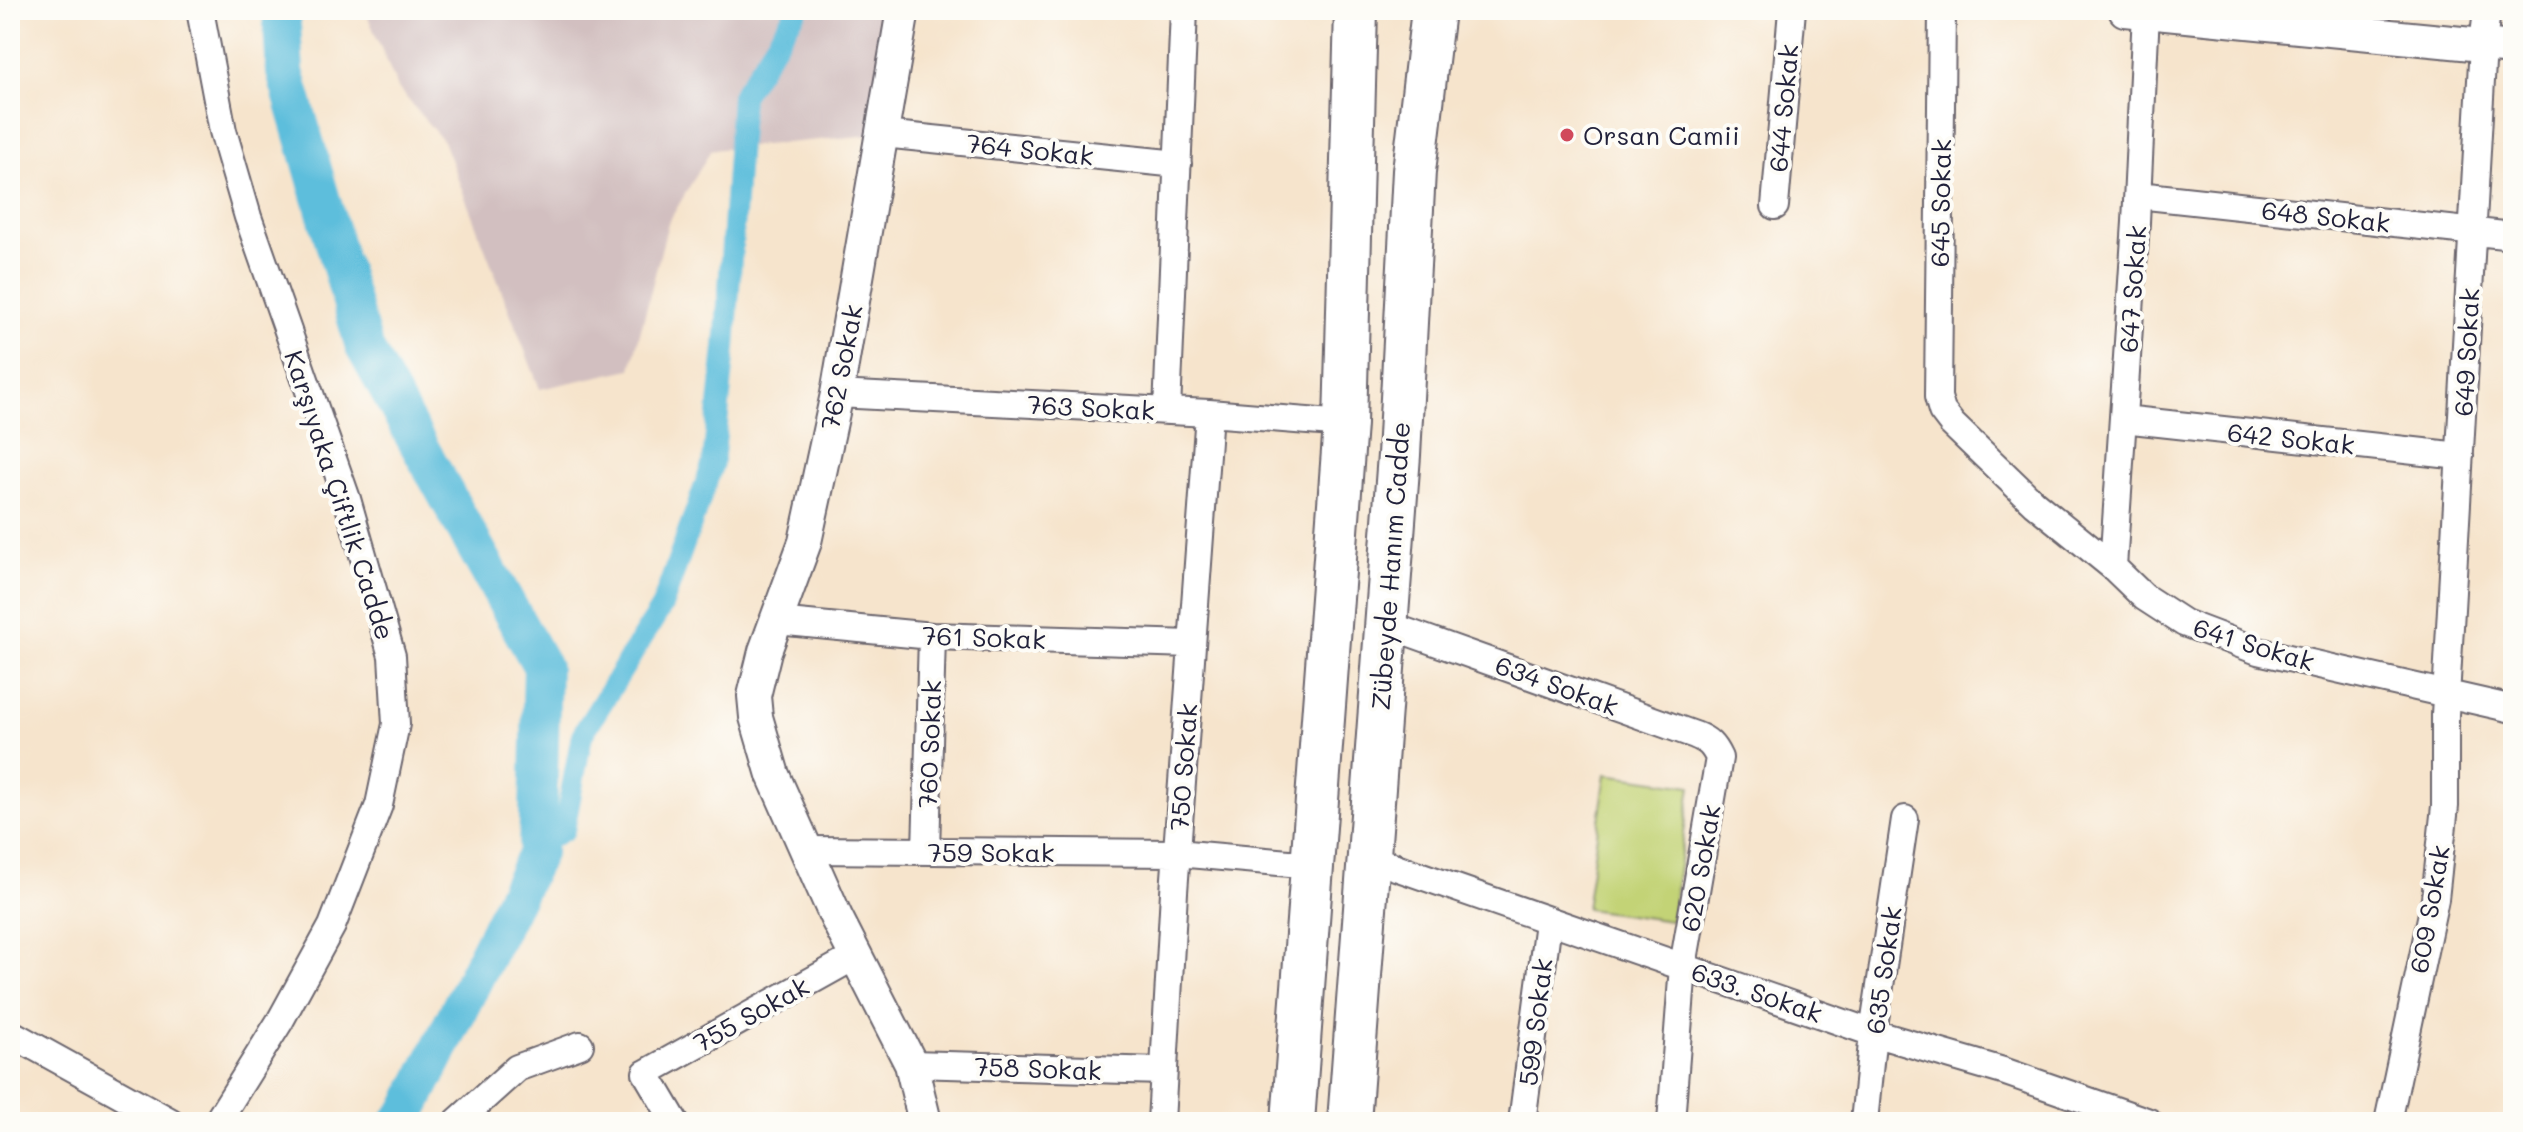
<svg xmlns="http://www.w3.org/2000/svg" width="2523" height="1132" viewBox="0 0 2523 1132" font-family="Mali,sans-serif">
<rect width="100%" height="100%" fill="#fdfcf7"/>
<filter id="ink" filterUnits="userSpaceOnUse"><feTurbulence type="fractalNoise" baseFrequency=".0125" numOctaves="2"/><feDisplacementMap in="SourceGraphic" scale="16" xChannelSelector="R" yChannelSelector="G"/><feConvolveMatrix kernelMatrix="1 2 1 2 8 2 1 2 1" color-interpolation-filters="sRGB"/></filter>
<filter id="wash" filterUnits="userSpaceOnUse"><feTurbulence type="fractalNoise" baseFrequency=".006" numOctaves="4" result="noise"/><feDisplacementMap in="SourceGraphic" scale="32" xChannelSelector="R" yChannelSelector="G"/><feGaussianBlur stdDeviation="1.8" result="paint"/><feColorMatrix in="noise" values="0 0 0 0 0 0 0 0 0 0 0 0 0 0 0 0 0 1.4 0 .05"/><feComposite in="paint" operator="in"/></filter>
<g filter="url(#wash)">
<rect width="100%" height="100%" fill="#f6e4cc"/>
<path fill="#d2bfc0" d="M365 10H904L883 134 711 150 668 223 631 369 540 389 443 141 398 88Z"/>
<path fill="#c3d376" stroke="#727a58" stroke-width="2" d="M1606 774 1691 786 1671 921 1586 909Z"/>
<g fill="none" stroke-linecap="round" stroke-linejoin="round">
<path stroke="#5dbedc" stroke-width="22" d="M537 845 564 830 582 735 662 606 713 463 725 348 742 96 797 10"/>
<path stroke="#5dbedc" stroke-width="38" d="M281 10 285 72 364 347 542 667 537 853 407 1114 399 1122"/>
</g>
</g>
<g filter="url(#ink)">
<g fill="none" stroke-linecap="round" stroke-linejoin="round">
<defs>
<path id="minor" d="M200 10 223 131 248 217 347 499 392 656 396 724 379 805 332 926 280 1021 217 1122
M1942 10 1938 397 1942 411 1952 424 2034 503 2113 567 2144 597 2184 623 2258 651 2513 709
M883 134 1178 164
M2138 195 2513 236
M1775 206 1792 10
M837 394 1209 413 1345 424
M1167 411 1184 10
M2123 419 2460 456
M2113 567 2136 222 2146 12
M777 621 932 636 1192 644
M1385 624 1695 735C1708 740 1713 745 1719 758L1683 966 1671 1122
M806 850 1177 853 1312 865
M926 851 932 636
M1367 857 1873 1033 2003 1071 2149 1122
M10 1033 171 1122
M911 1064 1164 1071
M457 1122 517 1068 580 1045
M675 1122 646 1073 856 956
M1161 1122 1174 892 1209 413
M1522 1122 1548 922
M1864 1122 1873 1033 1905 819
M2388 1122 2435 899 2445 806V715L2483 45 2487 10"/>
<path id="tertiary" d="M903 10 837 394 805 542 765 651 754 696 756 717 773 775 836 917 911 1064 925 1122
M2125 10 2513 48"/>
<path id="trunk" d="M1293 1122 1345 424 1356 10
M1349 1122 1399 455 1414 171 1433 10"/>
</defs>
<use href="#minor" stroke="#6c666e" stroke-width="30"/>
<use href="#tertiary" stroke="#6c666e" stroke-width="36"/>
<use href="#trunk" stroke="#6c666e" stroke-width="46"/>
<use href="#minor" stroke="#fff" stroke-width="26"/>
<use href="#tertiary" stroke="#fff" stroke-width="32"/>
<use href="#trunk" stroke="#fff" stroke-width="42"/>
</g>
</g>
<circle fill="#d1495b" stroke="#fdfcf7" stroke-width="3" cx="1567" cy="135" r="8"/>
<g text-anchor="middle" dominant-baseline="central" stroke-width="8" stroke-linejoin="round" paint-order="stroke">
<g font-size="26" fill="#22223b" stroke="#fdfcf7">
<text transform="translate(1783 108) rotate(-85)">644 Sokak</text>
<text transform="translate(1030 149) rotate(6)">764 Sokak</text>
<text transform="translate(1940 203) rotate(-89)">645 Sokak</text>
<text transform="translate(2326 216) rotate(6)">648 Sokak</text>
<text transform="translate(2132 289) rotate(-86)">647 Sokak</text>
<text transform="translate(2466 352) rotate(-87)">649 Sokak</text>
<text transform="translate(841 367) rotate(-79)">762 Sokak</text>
<text transform="translate(1091 407) rotate(3)">763 Sokak</text>
<text transform="translate(2291 438) rotate(6)">642 Sokak</text>
<text transform="translate(340 495) rotate(72)">Karşıyaka Çiftlik Cadde</text>
<text transform="translate(1390 566) rotate(-86)">Zübeyde Hanım Cadde</text>
<text transform="translate(984 637) rotate(2)">761 Sokak</text>
<text transform="translate(2254 644) rotate(17)">641 Sokak</text>
<text transform="translate(1557 685) rotate(20)">634 Sokak</text>
<text transform="translate(929 744) rotate(-88)">760 Sokak</text>
<text transform="translate(1183 767) rotate(-86)">750 Sokak</text>
<text x="991" y="852">759 Sokak</text>
<text transform="translate(1700 868) rotate(-80)">620 Sokak</text>
<text transform="translate(2429 909) rotate(-80)">609 Sokak</text>
<text transform="translate(1883 970) rotate(-82)">635 Sokak</text>
<text transform="translate(1757 992) rotate(19)">633. Sokak</text>
<text transform="translate(751 1014) rotate(-29)">755 Sokak</text>
<text transform="translate(1535 1022) rotate(-83)">599 Sokak</text>
<text transform="translate(1038 1068) rotate(2)">758 Sokak</text>
</g>
<g font-size="26" fill="#22223b" stroke="#fdfcf7" text-anchor="start">
<text x="1583" y="135">Orsan Camii</text>
</g>
</g>
<rect width="2523" height="1132" fill="none" stroke="#fdfcf7" stroke-width="40"/>
</svg>
